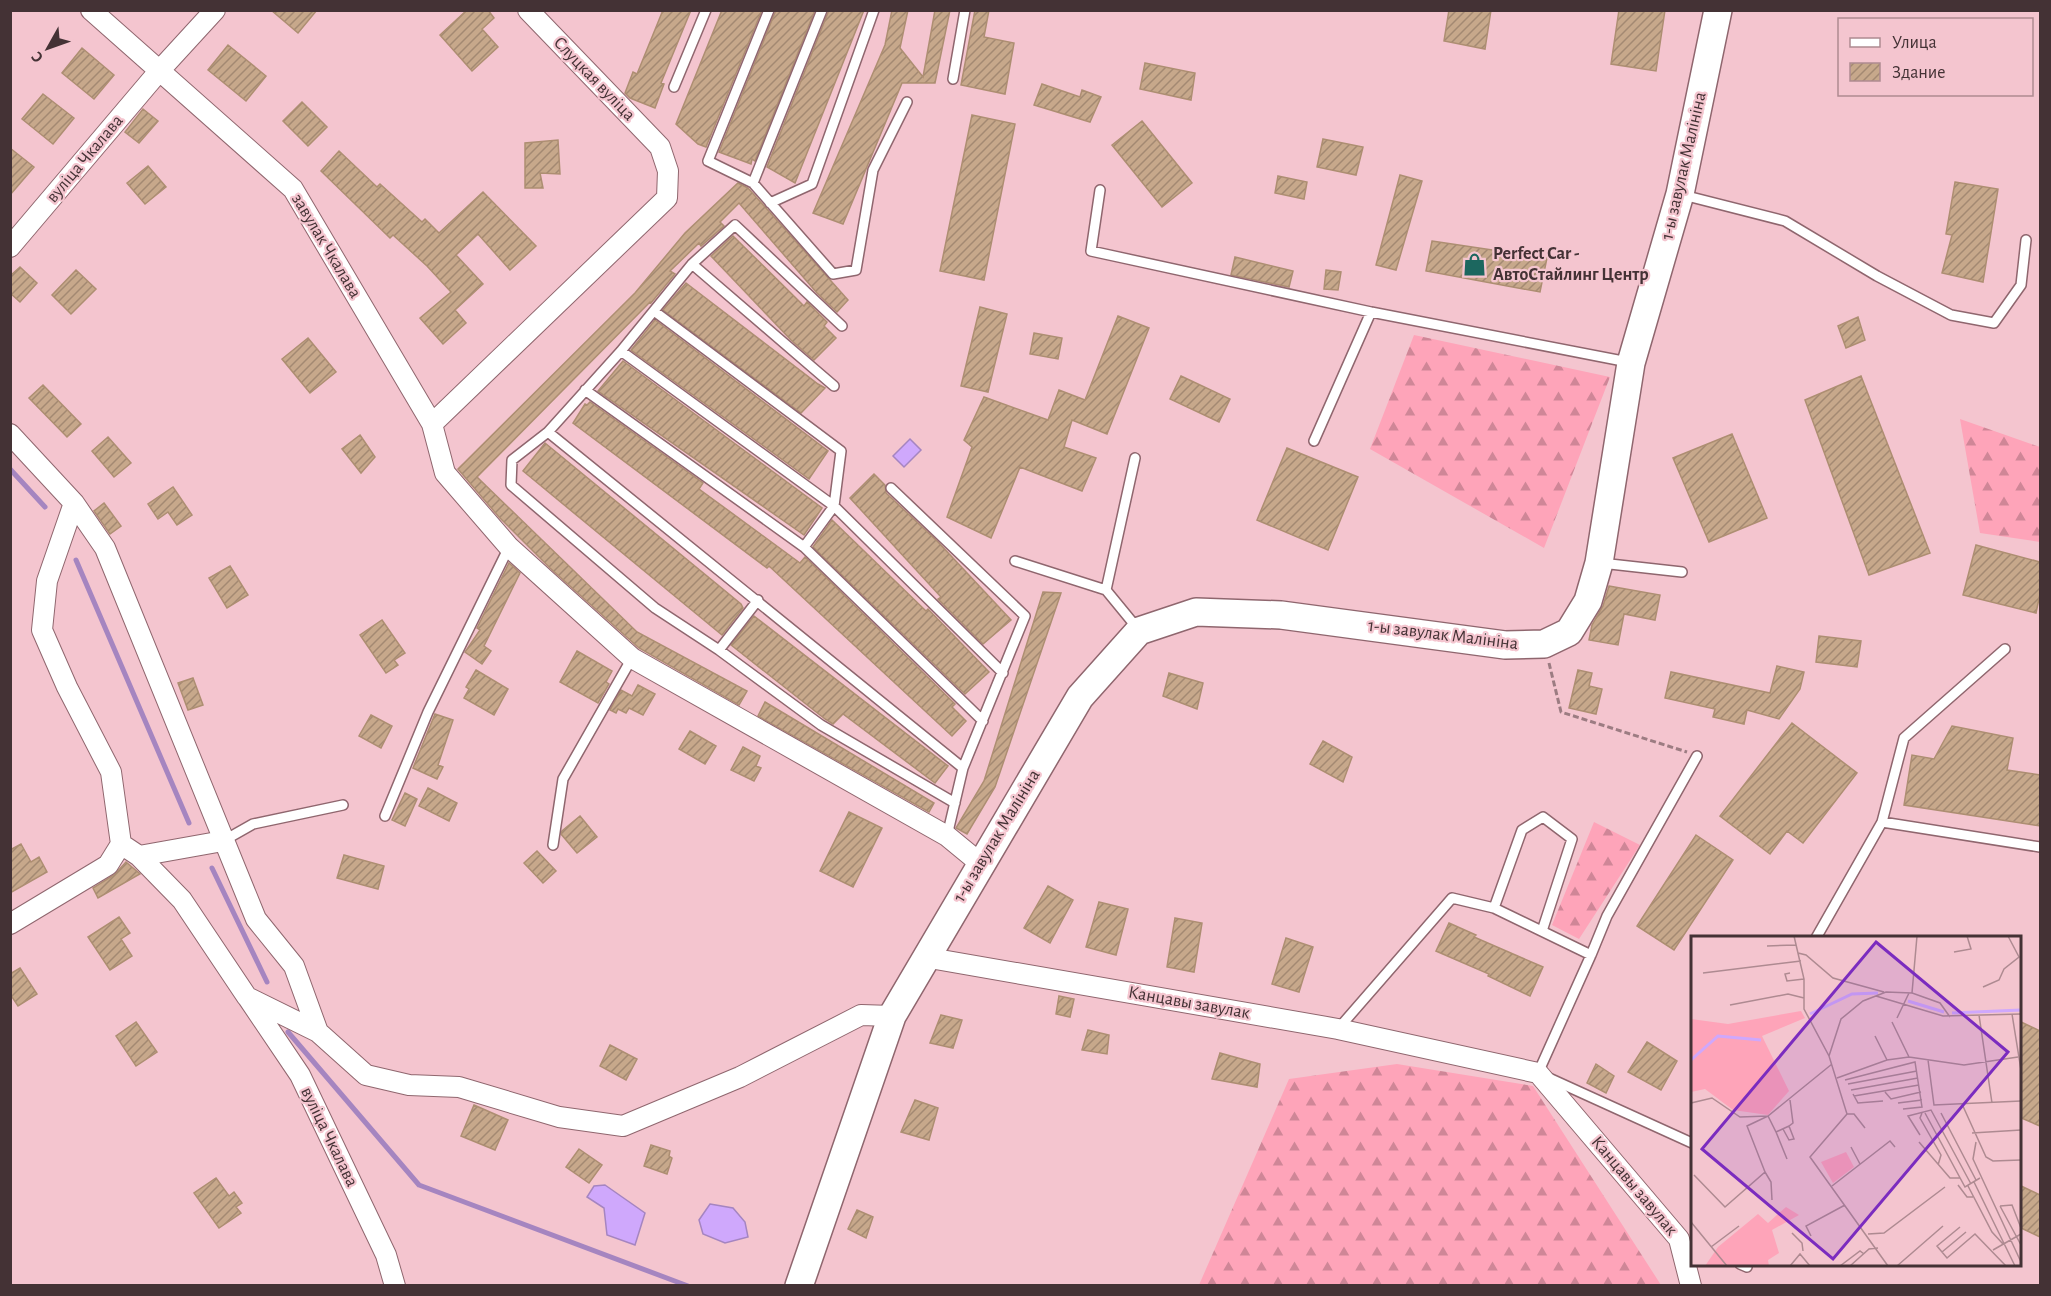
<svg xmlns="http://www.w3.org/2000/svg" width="2051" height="1296" viewBox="0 0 2051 1296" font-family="'Alegreya Sans',sans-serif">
<defs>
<pattern id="forest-firs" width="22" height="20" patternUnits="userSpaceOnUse" patternTransform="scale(1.5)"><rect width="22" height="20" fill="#fea4b9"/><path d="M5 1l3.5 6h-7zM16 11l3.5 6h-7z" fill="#cf8697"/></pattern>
<pattern id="building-hatch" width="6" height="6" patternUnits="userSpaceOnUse" patternTransform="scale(1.5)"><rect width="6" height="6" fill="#c7a88b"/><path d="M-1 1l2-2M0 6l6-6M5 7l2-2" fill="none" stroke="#a38972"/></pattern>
</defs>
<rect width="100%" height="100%" fill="#f4c5cf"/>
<path fill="url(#forest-firs)" d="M1414 335 1610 377 1544 548 1370 449Z
M1960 419 2040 447V542L1980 533Z
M1594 822 1640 845 1579 939 1552 925Z
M1397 1064 1533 1086 1661 1285H1199L1289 1079Z"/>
<path fill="#cfa8fc" stroke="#a585c0" stroke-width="1.5" d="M910 439 921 450 904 467 893 456Z
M605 1185 645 1213 635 1245 607 1235 604 1208 587 1197 594 1186Z
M710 1204 733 1208 745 1222 748 1237 725 1243 703 1234 699 1220Z"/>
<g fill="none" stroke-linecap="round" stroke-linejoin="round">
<path stroke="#a585c0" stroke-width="5" d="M10 469 45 507
M76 560 189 823
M212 868 267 982
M288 1032 419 1185 688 1286"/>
</g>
<path fill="url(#building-hatch)" stroke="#ad8e72" stroke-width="1.5" d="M271 10H317L298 33Z
M467 10H488L494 18 482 29 498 47 472 71 440 35Z
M663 10H691L661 83 664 84 655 108 630 98 625 93 633 72 637 74Z
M722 10H762L706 147 698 144 676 124Z
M776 10H815L755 161 752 159 751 164 719 152Z
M829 10H864L795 183 767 167Z
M892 10H908L900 48 923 77 935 10H950L935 83H902L843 224 813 213 885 45Z
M975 10H989L984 37 1014 43 1005 94 961 85Z
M1449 10H1491L1485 49 1444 41Z
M1619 10H1665L1656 71 1611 64Z
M228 45 266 76 246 101 208 70Z
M82 48 114 75 94 99 62 73Z
M1145 63 1195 73 1191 100 1140 89Z
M1042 84 1080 97 1082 90 1101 97 1090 122 1034 105Z
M43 94 74 118 53 144 22 119Z
M302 102 327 127 308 146 283 121Z
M143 109 158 121 139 143 125 132Z
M972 115 1015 124 984 280 940 271Z
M1142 121 1192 183 1162 207 1112 145Z
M1323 139 1363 147 1356 175 1317 167Z
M558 140 560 174 540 173 543 188H525V143Z
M10 148 34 167 10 195Z
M339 151 377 187 380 184 422 222 425 219 439 233 483 192 536 246 510 270 478 234 456 255 483 284 455 310 466 323 443 344 420 318 451 292 427 266 393 235 390 238 321 171Z
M148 166 166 187 145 204 127 183Z
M1400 175 1422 181 1396 270 1376 265Z
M1278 176 1307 182 1304 199 1275 193Z
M1955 182 1998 189 1983 282 1942 273 1952 235 1946 234Z
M738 183 748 188 848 300 837 312 817 293 739 203 720 222 724 226 701 246 699 243 670 271 675 274 651 303 650 302 477 477 637 632 747 691 739 705 639 648 550 568 499 517 458 469 635 293 685 233Z
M733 236 804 306 807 302 827 322 824 326 836 338 814 360 791 340 711 256Z
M1432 241 1547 258 1540 292 1426 271Z
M1235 257 1293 271 1289 287 1231 275Z
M20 267 37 283 20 302 10 293V276Z
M76 270 96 289 71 314 52 295Z
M1326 270 1341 272 1338 290 1324 289Z
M686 283 818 384 825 388 801 413 663 310Z
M980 307 1007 314 988 392 961 386Z
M1118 316 1149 328 1107 434 1072 420 1064 447 1096 458 1082 491 1020 467 991 538 947 517 972 447 964 440 984 397 1048 420 1059 390 1085 400Z
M1858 317 1865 340 1846 348 1838 326Z
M655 320 828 451 809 479 631 350Z
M1034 333 1062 338 1058 359 1030 354Z
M308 338 336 372 310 393 282 359Z
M623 361 822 508 804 535 598 391Z
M1181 376 1230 399 1219 422 1170 399Z
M1861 376 1930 553 1869 575 1805 400Z
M43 385 81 424 67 437 29 398Z
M590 402 703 483 699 489 800 563 805 557 955 704 952 707 966 721 952 736 769 566 767 568 573 423 585 404 587 405Z
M1732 434 1767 518 1709 542 1673 458Z
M360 435 375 457 361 473 342 449Z
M108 437 131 463 114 477 92 451Z
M545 443 741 604 743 608 722 635 523 471Z
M1287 448 1358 477 1328 550 1257 520Z
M874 474 885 485 886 493 938 542 1011 620 983 644 938 599 941 597 850 498Z
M173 487 192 515 177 525 168 512 158 519 148 504Z
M104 503 121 526 110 534 94 511Z
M832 520 926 611 928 609 989 672 965 694 813 547Z
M1976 545 2040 562V594L2036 613 1963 595Z
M509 563 520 573 484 646 491 651 482 664 465 652 480 630 477 628Z
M230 566 248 595 227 608 209 578Z
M1609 586 1660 595 1655 620 1624 614 1618 645 1589 640 1592 625 1603 606Z
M1043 592 1061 593 995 787 967 834 956 828 984 781Z
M754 616 948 766 935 783 843 714 833 724 825 719 731 645Z
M382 620 405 653 394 660 398 665 386 673 360 635Z
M1819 636 1861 641 1857 667 1816 662Z
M577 651 612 671 606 682 609 684 598 703 560 682Z
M1777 666 1804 672 1800 689 1779 719 1747 710 1744 724 1713 717 1715 709 1665 698 1671 672 1770 693Z
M476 670 508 689 494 715 464 698 469 689 466 687Z
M1578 670 1592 673 1589 686 1602 689 1596 714 1569 708Z
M1169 673 1203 683 1197 709 1163 696Z
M193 678 203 705 188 710 178 683Z
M638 685 655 694 643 715 629 708 626 713 618 709 616 713 610 710 621 690 632 696Z
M765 702 934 803 929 812 758 716Z
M435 714 453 720 438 765 443 767 437 779 413 768Z
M371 715 392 726 381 748 359 736Z
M1792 723 1857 773 1803 843 1787 831 1770 854 1720 816Z
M1952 726 2013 738 2007 770 2040 775V826L1904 805 1912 755 1934 759Z
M690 731 716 746 705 764 679 749Z
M1323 741 1352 757 1343 782 1310 764Z
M743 747 760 756 756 766 761 768 754 781 731 770Z
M428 788 457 803 449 821 419 806Z
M405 793 417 799 405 826 392 820Z
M849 812 882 828 853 887 820 871Z
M580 816 597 837 577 853 561 834 562 831Z
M1696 835 1733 860 1674 950 1637 926Z
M21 844 31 862 39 857 47 872 10 893V850Z
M537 851 556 871 543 883 524 863Z
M344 855 384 866 378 889 337 878Z
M126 862 140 874 98 898 93 888 114 875Z
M1048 886 1073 900 1050 943 1024 928Z
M1099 902 1128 909 1116 955 1086 947Z
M119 917 130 933 121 939 132 956 110 970 88 937Z
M1175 918 1202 923 1194 972 1167 967Z
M1449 923 1476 935 1474 937 1543 967 1530 996 1488 976 1489 974 1436 951Z
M1286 938 1313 947 1299 992 1272 984Z
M20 968 37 994 18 1006 10 994V974Z
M1059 996 1074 999 1070 1017 1056 1014Z
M941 1015 962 1020 953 1048 930 1043Z
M2019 1021 2040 1031V1126L2019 1117Z
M136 1022 157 1052 136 1066 116 1036Z
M1088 1030 1109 1035 1107 1054 1082 1050Z
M1647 1042 1677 1061 1661 1090 1628 1072Z
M610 1045 637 1059 626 1080 600 1066Z
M1220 1053 1260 1064 1257 1087 1212 1079Z
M1596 1064 1614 1076 1606 1093 1587 1083Z
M915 1100 938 1108 929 1140 901 1132Z
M474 1105 508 1120 495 1150 461 1136Z
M651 1145 670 1151 669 1156 672 1158 667 1174 644 1166Z
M579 1149 602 1165 589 1183 566 1167Z
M216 1178 229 1196 234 1192 242 1203 236 1207 241 1213 219 1228 194 1193Z
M2019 1185 2040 1195V1237L2019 1227Z
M857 1210 873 1217 866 1238 848 1229Z"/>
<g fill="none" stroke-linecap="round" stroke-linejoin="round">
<defs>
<path id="lane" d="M769 10 708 161 753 183 833 274 856 270 873 170 907 102
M953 79 965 10
M674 87 706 10
M753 183 822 10
M1100 190 1091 251 1371 312 1628 362
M1683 195 1785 221 1877 276 1951 315 1994 323 2021 285 2026 240
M770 203 812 184 874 10
M692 264 834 386
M654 311 841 451 834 506 804 547
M842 326 735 225 692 264 621 351 548 432 512 460 511 485 655 608 719 650 821 725 955 803
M621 351 834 506 1003 673
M585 390 804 547 983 721
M548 432 963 768
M1314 441 1371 312
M1135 458 1106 590 1138 629
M891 488 1025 616 963 768 947 836
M1015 561 1106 590
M1601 563 1682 572
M719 650 758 600
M385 816 428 712 509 547
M1882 822 1904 738 2005 649
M223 841 253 824 343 805
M553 845 563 779 632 658
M1494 908 1522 830 1543 817 1572 839 1542 931
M1816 938 1882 822 2040 847
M1591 955 1607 916 1697 756
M1338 1029 1452 898 1494 908 1591 955 1538 1073 1692 1143
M1740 1264 1747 1267"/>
<path id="street" d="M91 10 293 189 432 424 445 473 509 547 632 658 947 836 981 864
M10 247 160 70 215 10
M432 424 667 198 668 171 660 147 528 10
M10 434 74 503 105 548 256 919 294 966 318 1032
M121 844 139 856 182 900 247 997 318 1032 366 1075 409 1085 459 1087 559 1117 623 1126 740 1077 861 1015 892 1016
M139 856 223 841
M10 924 108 865 121 844 111 772 67 687 42 630 47 581 74 503
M924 957 1338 1029 1538 1073 1679 1239 1691 1286
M248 998 300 1075 386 1255 395 1286"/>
<path id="secondary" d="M799 1286 892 1016 1080 697 1139 631 1196 612 1281 615 1505 645 1544 644 1569 632 1588 601 1599 563 1631 363 1680 194 1718 10"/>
</defs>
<use href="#lane" stroke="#8f666e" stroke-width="12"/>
<use href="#street" stroke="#8f666e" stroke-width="22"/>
<use href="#secondary" stroke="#8f666e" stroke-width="30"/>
<path stroke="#9c7c82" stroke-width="3" stroke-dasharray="6 3" stroke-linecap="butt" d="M1549 663 1561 712 1687 752"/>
<use href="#lane" stroke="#fff" stroke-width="9"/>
<use href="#street" stroke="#fff" stroke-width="20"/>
<use href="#secondary" stroke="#fff" stroke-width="27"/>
</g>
<defs>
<symbol id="shop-bare" viewBox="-9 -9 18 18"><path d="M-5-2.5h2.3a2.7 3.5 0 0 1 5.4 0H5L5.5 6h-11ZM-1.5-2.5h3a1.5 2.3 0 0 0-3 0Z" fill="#1c675f" stroke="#f4c5cf" stroke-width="2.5" paint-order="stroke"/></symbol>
</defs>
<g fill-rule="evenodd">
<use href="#shop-bare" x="1458" y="248" width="33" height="33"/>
</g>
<g text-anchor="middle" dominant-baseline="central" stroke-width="4.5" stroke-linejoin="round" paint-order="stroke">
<g font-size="18" fill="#443235" stroke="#f4c5cf">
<text transform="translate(594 79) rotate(46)">Слуцкая вуліца</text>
<text transform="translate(85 159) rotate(-50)">вуліца Чкалава</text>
<text transform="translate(1684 166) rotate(-77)">1-ы завулак Малініна</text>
<text transform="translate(326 246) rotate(59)">завулак Чкалава</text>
<text transform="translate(1443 635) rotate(7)">1-ы завулак Малініна</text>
<text transform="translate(997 836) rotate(-59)">1-ы завулак Малініна</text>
<text transform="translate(1189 1003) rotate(10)">Канцавы завулак</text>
<text transform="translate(329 1137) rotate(64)">вуліца Чкалава</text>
<text transform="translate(1634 1186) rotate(50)">Канцавы завулак</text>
</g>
<g font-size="18" font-weight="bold" fill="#443235" stroke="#f4c5cf" text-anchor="start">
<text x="1493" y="254">Perfect Car -<tspan x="1493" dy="21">АвтоСтайлинг Центр</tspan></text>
</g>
</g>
<g transform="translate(1691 936)">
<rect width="330" height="330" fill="#f4c5cf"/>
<path d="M110 75 114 82 71 100 98 155 77 179 42 174 14 153 0 156V83L37 88ZM155 216 163 231 142 247 130 226ZM95 271 108 279 81 294 88 317 77 324 78 330H14L27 311 67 278 77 287Z" fill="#fea4b9"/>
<path fill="none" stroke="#cfa8fc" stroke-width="3" d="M217 65 253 76M261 77 330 74M119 78 161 58 187 57M0 124 27 100 70 104"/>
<path fill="none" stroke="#ae8a91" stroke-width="1.5" d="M103 0 113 43V73L138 120 156 178 119 221 197 330M226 0 221 57 249 67 259 81M76 10 105 9M263 16 280 13 276 0M107 17 115 19 142 42 193 56M12 37 110 25M99 37 94 38 96 45 113 43M292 51 308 44 313 33 328 21 317 0M185 60 252 80 330 78M39 69 97 58 113 62M321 78 330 134M288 79 301 167M206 82 218 57M201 86 218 121M184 100 196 124M138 120 150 83 172 65 195 56 221 57M237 124 243 169 330 165M146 142 196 124 218 121 273 129 327 121M154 144 224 126 231 171 212 173M157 148 226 135M160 154 227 142M194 156 200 163 230 156M162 158 167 167 192 165M163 160 228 149M0 167 21 162 49 181 77 180 141 128M207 167 231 164M271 168 295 221 302 225 330 224M231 177 229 182 250 219 247 229M234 177 274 251 289 242M250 177 285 244M156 178H163L174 192M92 193 98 204 103 203 98 190M85 196 96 223M281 197 330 194M229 199 217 180 240 174 280 248M228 206 259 242H269M285 206 282 223 330 326M160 211 169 228M74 236 80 246 81 264M3 239 34 271 74 236 56 190 77 180 85 196 98 190 102 187 99 164M283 246 324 330M267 249 276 261H282M141 250 199 205 204 211M277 250 301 296 312 308M309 270 330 309M309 270 321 269 330 292M0 286 36 330M269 291 246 310 256 322 284 298 315 330M101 297 111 307 112 315M177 298 193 297 254 251M120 300 115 290 154 269M20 311 48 290M302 314 330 298M251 316 275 296M99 330 109 318 119 330M149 330 169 315 173 318M159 330 178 313 187 312M206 330 252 290"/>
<path fill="#7b2cbf" fill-opacity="0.15" stroke="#7b2cbf" stroke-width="3" d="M185 6 317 116 142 323 11 213Z"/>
<rect width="330" height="330" fill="none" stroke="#443235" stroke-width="3"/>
</g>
<rect width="2051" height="1296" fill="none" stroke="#443235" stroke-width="24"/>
<rect x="1838" y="18" width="195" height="78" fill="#f4c5cf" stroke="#ae8a91" stroke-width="1.5"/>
<rect x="1850" y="38" width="30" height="9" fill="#ffffff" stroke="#ae8a91" stroke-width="1.5"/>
<text x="1892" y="48" font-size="18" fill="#443235">Улица</text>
<rect x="1850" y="63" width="30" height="18" fill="url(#building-hatch)" stroke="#ae8a91" stroke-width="1.5"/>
<text x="1892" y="78" font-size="18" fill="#443235">Здание</text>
<g transform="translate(48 48) rotate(230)" stroke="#f4c5cf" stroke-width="4.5" paint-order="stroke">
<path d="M0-4.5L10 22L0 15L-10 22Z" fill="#443235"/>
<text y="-9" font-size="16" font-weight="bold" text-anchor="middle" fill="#443235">С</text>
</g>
</svg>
